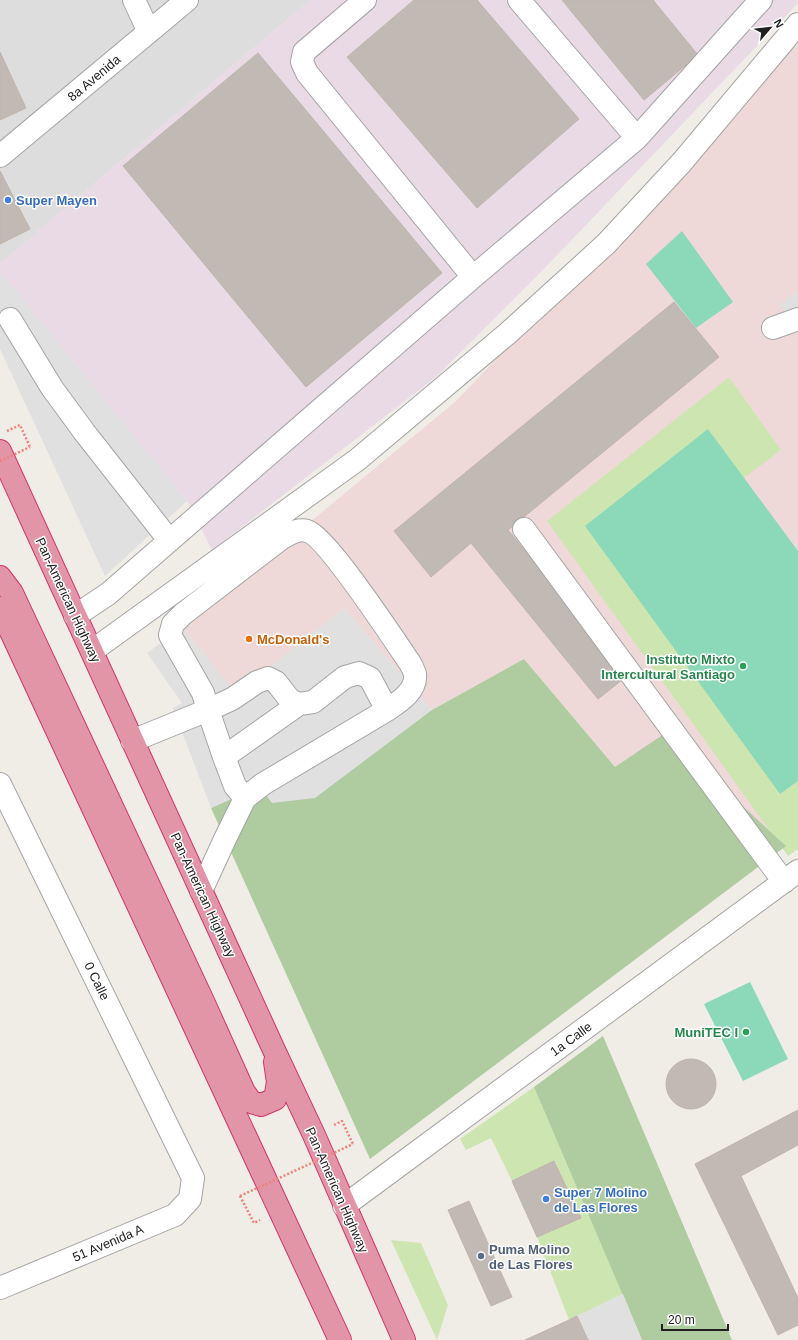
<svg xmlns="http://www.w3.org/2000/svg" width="798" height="1340" viewBox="0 0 798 1340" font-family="Arial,sans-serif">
<rect width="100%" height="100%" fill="#f0ede7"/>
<path fill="#dedddd" d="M0 0H310L0 264Z"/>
<path fill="#efd8d8" d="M798 44V837L786 846 615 767 524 659 432 710 344 608 236 695 183 627 455 402Z"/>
<path fill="#e9dae6" d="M310 0H798V3L541 272 436 377 212 550 187 501 0 271V264Z"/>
<path fill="#cde6b1" d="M729 377 781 450 744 478 708 429 780 794 798 781V849L788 856 547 521Z
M534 1087 623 1294 569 1320 537 1237 580 1218 555 1161 512 1181 491 1138 466 1150 460 1139Z
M391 1240 421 1243 448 1305 437 1340Z"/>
<path fill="#aecc9f" d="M524 659 615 767 664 734 786 846 370 1159 211 808 432 710Z
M603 1036 732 1340H642L534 1087Z"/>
<path fill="#8bd9b9" d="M682 231 733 302 696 328 646 264Z
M708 429 798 551V781L780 794 585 526Z
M750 982 788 1059 743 1081 704 1004Z"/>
<path fill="#e0e0e0" d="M0 271 187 501 105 576 0 349Z
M798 290V326L779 305Z
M344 608 432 710 315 798 272 803 259 786 211 808 173 708 182 703 147 653 183 627 236 694Z
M623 1294 642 1340H588L577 1316Z"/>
<path fill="#c0b9b4" stroke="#c1b4ab" d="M414 0H477L579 119 477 208 347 57Z
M562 0H653L698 55 644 100Z
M0 52 26 108 0 120Z
M258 53 442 273 306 387 123 166Z
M0 171 30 229 0 244Z
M674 302 719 357 508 530 627 676 598 699 471 543 431 577 394 531Z
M666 1084a25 25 0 1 1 50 0a25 25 0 1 1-50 0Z
M798 1110V1145L741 1176 798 1298V1325L778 1335 695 1164Z
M554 1161 581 1218 537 1237 512 1181Z
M469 1201 512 1297 491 1306 448 1210Z
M577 1316 588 1340H525L569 1320Z"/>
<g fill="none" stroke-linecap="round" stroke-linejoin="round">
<defs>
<path id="minor" d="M134 0 149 32
M365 0 304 52 302 62 307 73 473 277
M519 0 637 138
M0 156 187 0
M10 319 52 388 85 433 169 540
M773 328 798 319
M524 529 784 882
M75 616 108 594 473 277 637 138 748 14 761 0
M92 651 357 460 507 334 606 244 682 162 798 24
M132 741 208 710 203 693 170 635 173 624 183 614 282 538C290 534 298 528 307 531 326 536 395 641 410 663 412 666 414 671 415 674 417 691 399 702 387 710L263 784 245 798 225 839 201 891
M224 757 299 704
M0 784 193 1178 190 1199 175 1215 0 1288
M245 798 235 786 224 757 208 710 232 699 257 682 268 678 276 682 290 700 299 704 313 702 345 677 359 673 370 678 387 710
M344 1206 798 871"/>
<path id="highway" d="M0 451 274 1050 314 1135 404 1340
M0 577 12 593 202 999 244 1092 251 1102 261 1105 275 1099 278 1082 275 1062
M0 608 340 1340"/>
</defs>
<use href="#minor" stroke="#a4a4a4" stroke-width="24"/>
<use href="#highway" stroke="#d0336d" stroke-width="24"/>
<path stroke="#f18078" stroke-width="2.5" stroke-dasharray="2 2" stroke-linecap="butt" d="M7 431 20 425 30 447
M334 1125 342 1121 353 1144
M240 1196 254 1223 260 1220"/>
<use href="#minor" stroke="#fff" stroke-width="22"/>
<use href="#highway" stroke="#e295a6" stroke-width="22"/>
<path stroke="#f18078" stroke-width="2.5" stroke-dasharray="2 2" stroke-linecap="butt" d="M0 461 30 447
M240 1196 353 1144"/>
</g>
<g fill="#3f7fe0" stroke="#fff" stroke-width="1.5">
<circle cx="8" cy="200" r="4"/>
<circle cx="546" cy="1199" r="4"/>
</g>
<circle fill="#e8710a" stroke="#fff" stroke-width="1.5" cx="249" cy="639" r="4"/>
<g fill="#2e9e5b" stroke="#fff" stroke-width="1.5">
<circle cx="743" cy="666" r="4"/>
<circle cx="746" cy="1032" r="4"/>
</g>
<circle fill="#5c6f8a" stroke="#fff" stroke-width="1.5" cx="481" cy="1256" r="4"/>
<g text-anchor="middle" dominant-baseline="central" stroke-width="3" stroke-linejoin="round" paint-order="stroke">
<g font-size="13" fill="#202020" stroke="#fff">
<text transform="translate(94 78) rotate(-40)">8a Avenida</text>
<text transform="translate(68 600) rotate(65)">Pan-American Highway</text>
<text transform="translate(203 895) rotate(65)">Pan-American Highway</text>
<text transform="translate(97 981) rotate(64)">0 Calle</text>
<text transform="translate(571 1039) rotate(-36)">1a Calle</text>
<text transform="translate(337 1190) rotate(66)">Pan-American Highway</text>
<text transform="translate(108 1243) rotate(-23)">51 Avenida A</text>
</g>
<g font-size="13" font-weight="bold" fill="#366cbe" stroke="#fff" text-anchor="start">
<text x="16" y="200">Super Mayen</text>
<text x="554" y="1192">Super 7 Molino<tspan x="554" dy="15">de Las Flores</tspan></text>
</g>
<g font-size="13" font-weight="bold" fill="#c56008" stroke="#fff" text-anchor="start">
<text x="257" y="639">McDonald's</text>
</g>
<g font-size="13" font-weight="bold" fill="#27864d" stroke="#fff" text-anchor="end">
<text x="735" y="659">Instituto Mixto<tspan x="735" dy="15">Intercultural Santiago</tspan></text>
<text x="738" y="1032">MuniTEC I</text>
</g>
<g font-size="13" font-weight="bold" fill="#4e5e75" stroke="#fff" text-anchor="start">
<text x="489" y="1249">Puma Molino<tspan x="489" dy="15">de Las Flores</tspan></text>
</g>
</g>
<g transform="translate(770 28) rotate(62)" stroke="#ffffff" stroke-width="3" paint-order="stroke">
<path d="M0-3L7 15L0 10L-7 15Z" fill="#202020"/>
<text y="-6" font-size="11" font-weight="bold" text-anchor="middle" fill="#202020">N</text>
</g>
<path d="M662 1324v6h66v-6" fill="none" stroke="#202020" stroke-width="2"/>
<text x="668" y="1324" font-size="12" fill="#202020" stroke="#ffffff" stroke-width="3" paint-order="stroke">20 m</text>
</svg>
